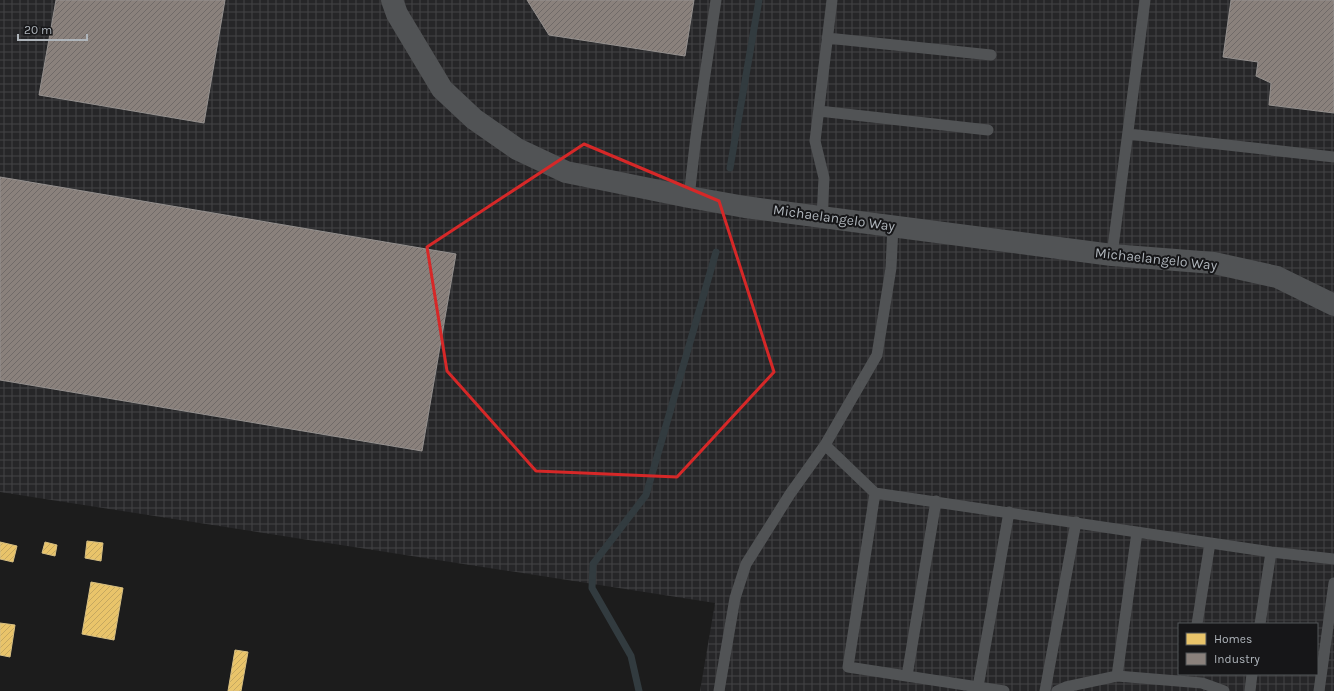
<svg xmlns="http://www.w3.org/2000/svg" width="1334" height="691" viewBox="0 0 1334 691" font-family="Karla,sans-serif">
<defs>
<pattern id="industrial-grid" width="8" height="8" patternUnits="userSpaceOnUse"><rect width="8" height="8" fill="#262628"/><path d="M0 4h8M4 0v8" fill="none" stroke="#434345"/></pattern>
<pattern id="homes-hatch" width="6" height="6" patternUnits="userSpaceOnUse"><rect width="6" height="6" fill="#e9c46a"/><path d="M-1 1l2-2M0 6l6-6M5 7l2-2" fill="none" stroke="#c5a860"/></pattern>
<pattern id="industry-hatch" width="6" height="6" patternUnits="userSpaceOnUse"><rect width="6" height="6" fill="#8a817c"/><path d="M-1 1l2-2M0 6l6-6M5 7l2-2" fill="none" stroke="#706a68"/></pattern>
</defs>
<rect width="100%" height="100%" fill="#1c1c1c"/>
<path fill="url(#industrial-grid)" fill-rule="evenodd" d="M0 0H1334V691H700L715 603 0 492ZM1179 624H1317V674H1179Z"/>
<path fill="url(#homes-hatch)" stroke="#d8c082" d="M87 541 103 543 101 561 85 558Z
M0 542 17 546 13 562 0 559Z
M45 542 57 545 55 556 42 553Z
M91 582 123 588 114 640 82 634Z
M0 623 15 625 10 657 0 655Z
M235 650 248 652 241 691H228Z"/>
<path fill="url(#industry-hatch)" stroke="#95918f" d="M56 0H225L204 123 39 95Z
M527 0H694L685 56 549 35Z
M1231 0H1334V113L1269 105 1271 83 1256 76 1258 62 1223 57Z
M0 177 456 254 422 451 0 380Z"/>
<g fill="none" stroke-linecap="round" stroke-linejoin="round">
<path stroke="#323b3f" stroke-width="7" d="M730 168 759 0
M639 691 631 656 592 588 593 564 646 495 716 252"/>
<path stroke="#515355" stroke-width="11" d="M827 38 991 55
M819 111 988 130
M1128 134 1334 157
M689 197 696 136 716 0
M822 217 824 178 815 141 832 0
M893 226 891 268 877 355 825 445 875 493 1271 552 1334 559
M1112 255 1145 0
M875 493 848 667 1004 691
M1197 624 1210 543
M1260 624 1271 552
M907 676 936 501
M1117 676 1137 532
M978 687 1009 512
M719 691 735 598 746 564 790 494 825 445
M1045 691 1076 522
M1057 691 1066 687 1117 676 1202 683 1224 691
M1250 691 1252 674
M1319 691 1334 583"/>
<path stroke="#515355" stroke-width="22" d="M392 0 397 14 442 89 474 119 517 149 566 172 689 197 745 207 1112 255 1214 263 1277 277 1334 305"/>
</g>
<path fill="none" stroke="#d62828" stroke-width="3" stroke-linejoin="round" d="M584 144 719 201 774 372 677 477 536 471 447 371 427 247Z"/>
<g text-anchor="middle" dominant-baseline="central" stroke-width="4" stroke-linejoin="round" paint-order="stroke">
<g font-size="14" fill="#afb5bb" stroke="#161618">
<text transform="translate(834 218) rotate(8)">Michaelangelo Way</text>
<text transform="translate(1156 259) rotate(6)">Michaelangelo Way</text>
</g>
</g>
<rect x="1178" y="623" width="140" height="52" fill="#161618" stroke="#535659"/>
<rect x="1186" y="633" width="20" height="12" fill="#e9c46a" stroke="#535659"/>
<text x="1214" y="643" font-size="12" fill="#afb5bb">Homes</text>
<rect x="1186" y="653" width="20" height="12" fill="#8a817c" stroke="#535659"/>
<text x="1214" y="663" font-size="12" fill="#afb5bb">Industry</text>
<path d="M18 34v6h69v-6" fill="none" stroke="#afb5bb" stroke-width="2"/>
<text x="24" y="34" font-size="12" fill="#afb5bb" stroke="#161618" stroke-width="3" paint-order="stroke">20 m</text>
</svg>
